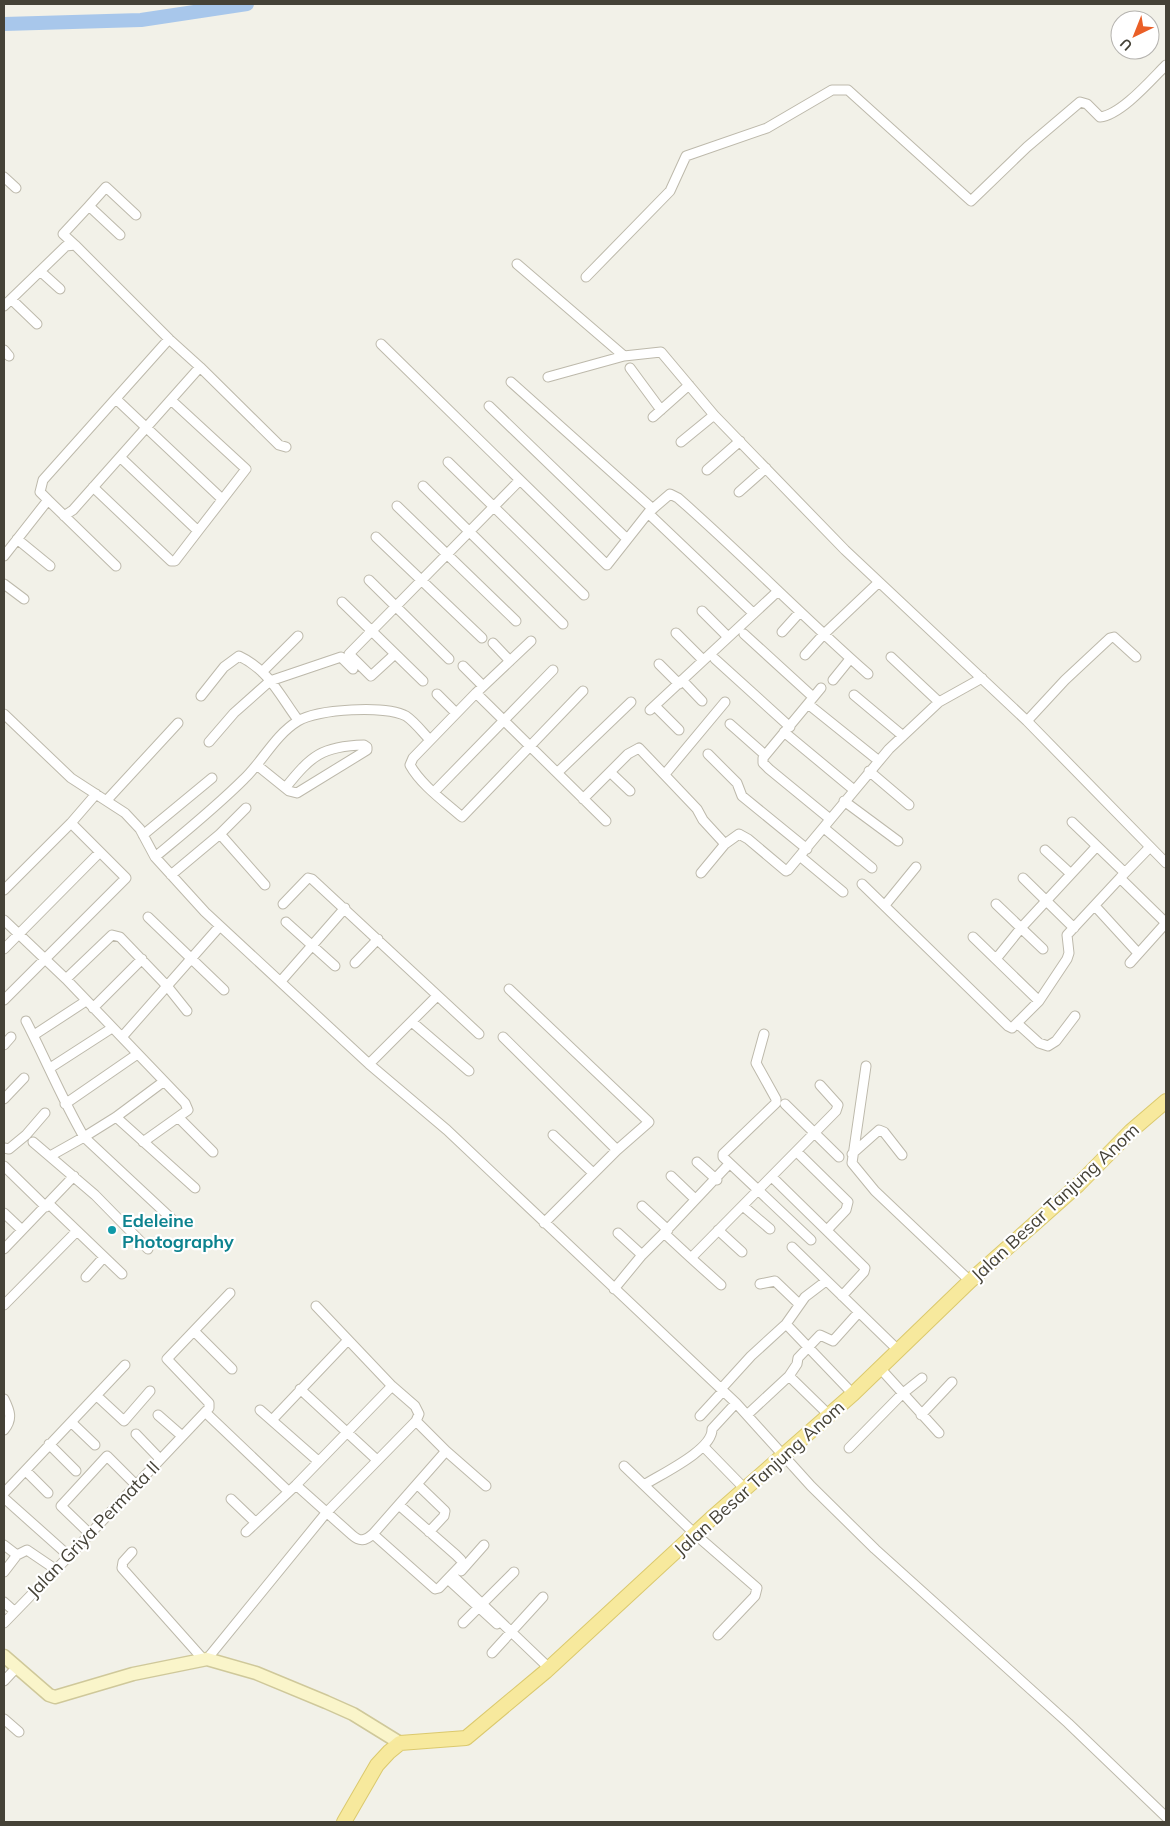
<svg xmlns="http://www.w3.org/2000/svg" width="1170" height="1826" viewBox="0 0 1170 1826" font-family="Mulish,sans-serif">
<rect width="100%" height="100%" fill="#f2f1e8"/>
<g fill="none" stroke-linecap="round" stroke-linejoin="round">
<path stroke="#a8c7eb" stroke-width="14" d="M4 24 141 20 247 4"/>
<defs>
<path id="street" d="M4 177 16 188
M120 235 89 206 106 187 136 215
M75 245 63 234 89 206
M517 264 624 356
M40 271 60 289
M586 277 670 191 686 156 767 128 832 90H848L971 201 1027 147 1080 102 1087 104 1100 117C1121 115 1151 80 1166 65
M11 299 37 324
M4 306 66 246 75 245 169 339
M381 344 607 565 648 513 670 494 678 498C743 555 803 617 868 674
M4 350 9 356
M200 367 279 445 286 447
M630 368 661 410
M548 377 624 356 661 352 714 415 845 550 1027 721 1166 863
M511 382 653 509
M116 399 222 499
M489 406 627 539
M653 417 689 385
M681 442 714 415
M120 457 198 531 246 469 171 400
M448 462 584 595
M707 470 740 441
M423 486 563 624
M93 487 171 561H175L198 531
M739 492 766 468
M48 500 40 492 43 480 169 339 200 367 73 510 64 516
M397 506 516 621
M648 513 753 613
M376 537 482 638
M17 539 50 566
M4 556 48 500 116 566
M369 580 449 659
M4 584 24 599
M342 602 423 681
M702 611 728 637
M782 632 800 612
M676 633 703 660
M744 634 813 697
M531 641 476 693 413 758 410 765C421 785 445 802 462 817L583 691
M493 643 510 661
M395 654 371 676 349 654 520 480
M805 655 823 635 879 582
M891 657 939 702
M715 659 790 727
M659 664 679 684
M463 666 483 686
M262 672 298 636
M682 680 702 701
M833 680 850 659
M821 688 763 758V763L769 769 830 819
M476 693 606 821
M437 694 456 713
M854 695 903 736
M201 696 224 667 239 656C269 670 280 696 298 720
M808 704 879 761
M655 706 679 730
M650 710 778 591
M4 714 71 778 125 813 140 829 155 857 205 912 369 1064 447 1130 736 1403 811 1486 875 1549 1068 1723 1166 1817
M1027 721 1065 680 1110 638 1114 637 1136 657
M730 724 765 755
M784 732 854 790
M209 742 234 713 270 681 341 657 353 669
M708 754 737 783 742 796 807 849
M258 766 289 791 297 793 367 750V747L364 745C322 746 311 756 286 787
M869 771 909 805
M557 773 631 702
M611 773 630 791
M665 774 725 702
M434 792 553 670
M583 799 628 754 639 748 697 809 703 820 725 844
M107 800 178 723
M844 801 898 841
M1072 822 1125 873
M71 823 96 794
M824 828 872 868
M220 834 265 885
M143 835 212 778
M1150 847 1120 878 1166 923
M1045 850 1071 874
M155 857C185 832 216 807 244 779 263 761 275 735 298 721 317 709 386 705 406 716 415 722 423 733 430 740
M801 857 843 892
M701 873 725 844 739 834 748 839 786 871 788 870 889 749 939 702 982 678
M171 875 220 834 246 808
M1023 878 1074 928
M862 884 1008 1026 1012 1028 1039 1001 1067 959 1069 953 1067 935 1120 878
M4 890 71 823 126 878 4 1000
M283 904 308 878 312 879 479 1034
M996 904 1043 949
M885 905 916 867
M1095 906 1138 953
M148 917 224 990
M4 920 66 979 185 1103 188 1110 143 1142
M286 922 335 966
M973 937 1039 1001
M4 949 100 852
M996 959 1021 928 1097 846
M355 963 378 939
M1130 963 1165 924
M66 979 112 935 120 937 167 986 187 1011
M281 981 345 908
M509 989 649 1122 617 1150 544 1223
M93 1008 142 959
M26 1021C46 1060 62 1099 84 1137L116 1117 163 1082
M412 1022 469 1071
M1017 1023 1039 1043 1048 1046 1056 1041 1075 1016
M764 1034 756 1063 776 1099V1103L723 1154V1157L811 1240
M34 1035 86 1001
M122 1037 220 926
M503 1037 617 1150
M4 1045 11 1037
M369 1064 437 996
M866 1066 852 1163 875 1191 970 1281
M50 1068 112 1028
M4 1099 24 1078
M65 1104 136 1055
M785 1104 839 1157
M116 1117 195 1188
M179 1118 213 1152
M553 1135 593 1173
M33 1142 95 1195 148 1249
M4 1148 9 1149 26 1135 45 1113
M797 1152 848 1202 846 1210 827 1230
M852 1154 879 1130 884 1132 902 1155
M53 1158 52 1155 84 1137 174 1221
M697 1162 717 1180
M4 1166 46 1207
M671 1176 695 1199
M772 1177 865 1268 864 1272 842 1296
M49 1204 122 1274
M642 1206 668 1230
M743 1206 770 1229
M4 1213 22 1230
M718 1230 742 1252
M618 1233 642 1255
M664 1233 729 1164
M792 1247 898 1350
M4 1249 74 1176
M691 1258 721 1285
M86 1277 104 1257
M760 1284 775 1281 799 1304
M614 1289 642 1255 664 1233 691 1258 836 1111 838 1105 820 1085
M4 1305 77 1231
M786 1324 853 1394
M194 1331 232 1369
M879 1367 939 1433
M789 1376 829 1415
M300 1389 377 1460
M721 1389 751 1356 786 1324 805 1297 826 1281
M97 1396 124 1421 150 1391
M4 1399C10 1411 13 1419 4 1430
M260 1410 318 1461
M205 1412 288 1491
M158 1415 182 1436
M747 1415 789 1376 797 1364 798 1358 820 1335 833 1341 859 1312
M921 1415 952 1382
M700 1416 723 1391
M272 1420 348 1340
M71 1422 95 1445
M136 1434 160 1459
M49 1444 76 1471
M704 1447 746 1490
M849 1448 902 1394 922 1378
M446 1451 486 1486
M624 1466 695 1534 757 1588 755 1596 718 1635
M26 1471 48 1493
M417 1484 445 1511 444 1516 429 1532
M296 1485 352 1535C360 1542 365 1541 373 1534L446 1451 416 1421
M644 1485C661 1474 713 1450 712 1429L736 1403
M4 1493 125 1365
M4 1498 69 1556
M231 1499 255 1522
M246 1532 296 1485 392 1386
M90 1534 61 1506 107 1456 136 1485
M373 1534 435 1589 439 1588 462 1564 461 1560 456 1555 399 1505
M4 1545 17 1555
M132 1552 123 1562 122 1568 203 1659
M461 1571 484 1545
M4 1572 17 1555 27 1550 55 1569
M455 1578 549 1668
M451 1582 497 1624
M4 1602 14 1611
M4 1623 69 1556 209 1408V1403L167 1359 230 1293
M463 1623 514 1572
M492 1653 543 1597
M207 1659 326 1513 416 1421 419 1414 415 1406 392 1386 316 1306
M4 1681 17 1667
M4 1719 19 1732"/>
<path id="secondary" d="M4 1656 49 1695 55 1697 133 1674 207 1659 256 1673 326 1702 353 1714 400 1743"/>
<path id="primary" d="M344 1822 377 1765 389 1752 400 1743 466 1738 545 1672 714 1516 853 1394 970 1281 1078 1185 1131 1131 1166 1101"/>
</defs>
<use href="#street" stroke="#bdb9ab" stroke-width="11"/>
<use href="#secondary" stroke="#cfc89a" stroke-width="15"/>
<use href="#primary" stroke="#dbc96d" stroke-width="16"/>
<use href="#street" stroke="#fff" stroke-width="9"/>
<use href="#secondary" stroke="#faf5ca" stroke-width="12"/>
<use href="#primary" stroke="#f7e99d" stroke-width="14"/>
</g>
<circle fill="#0f9aa8" stroke="#fff" stroke-width="2" cx="112" cy="1230" r="5"/>
<g text-anchor="middle" dominant-baseline="central" stroke-width="4.5" stroke-linejoin="round" paint-order="stroke">
<g font-size="18" fill="#454237" stroke="#fff">
<text transform="translate(1055 1202) rotate(-43)">Jalan Besar Tanjung Anom</text>
<text transform="translate(759 1478) rotate(-42)">Jalan Besar Tanjung Anom</text>
<text transform="translate(93 1529) rotate(-46)">Jalan Griya Permata II</text>
</g>
<g font-size="18" font-weight="bold" fill="#0d838f" stroke="#fff" text-anchor="start">
<text x="122" y="1220">Edeleine<tspan x="122" dy="21">Photography</tspan></text>
</g>
</g>
<rect width="1170" height="1826" fill="none" stroke="#454237" stroke-width="10"/>
<g transform="translate(1135 35) rotate(223)"><circle r="24" fill="#ffffff" stroke="#b5b3af"/>
<path d="M0-4L9 19L0 12L-9 19Z" fill="#ea5f27"/>
<text y="-8" font-size="14" font-weight="bold" text-anchor="middle" fill="#454237">U</text>
</g>
</svg>
